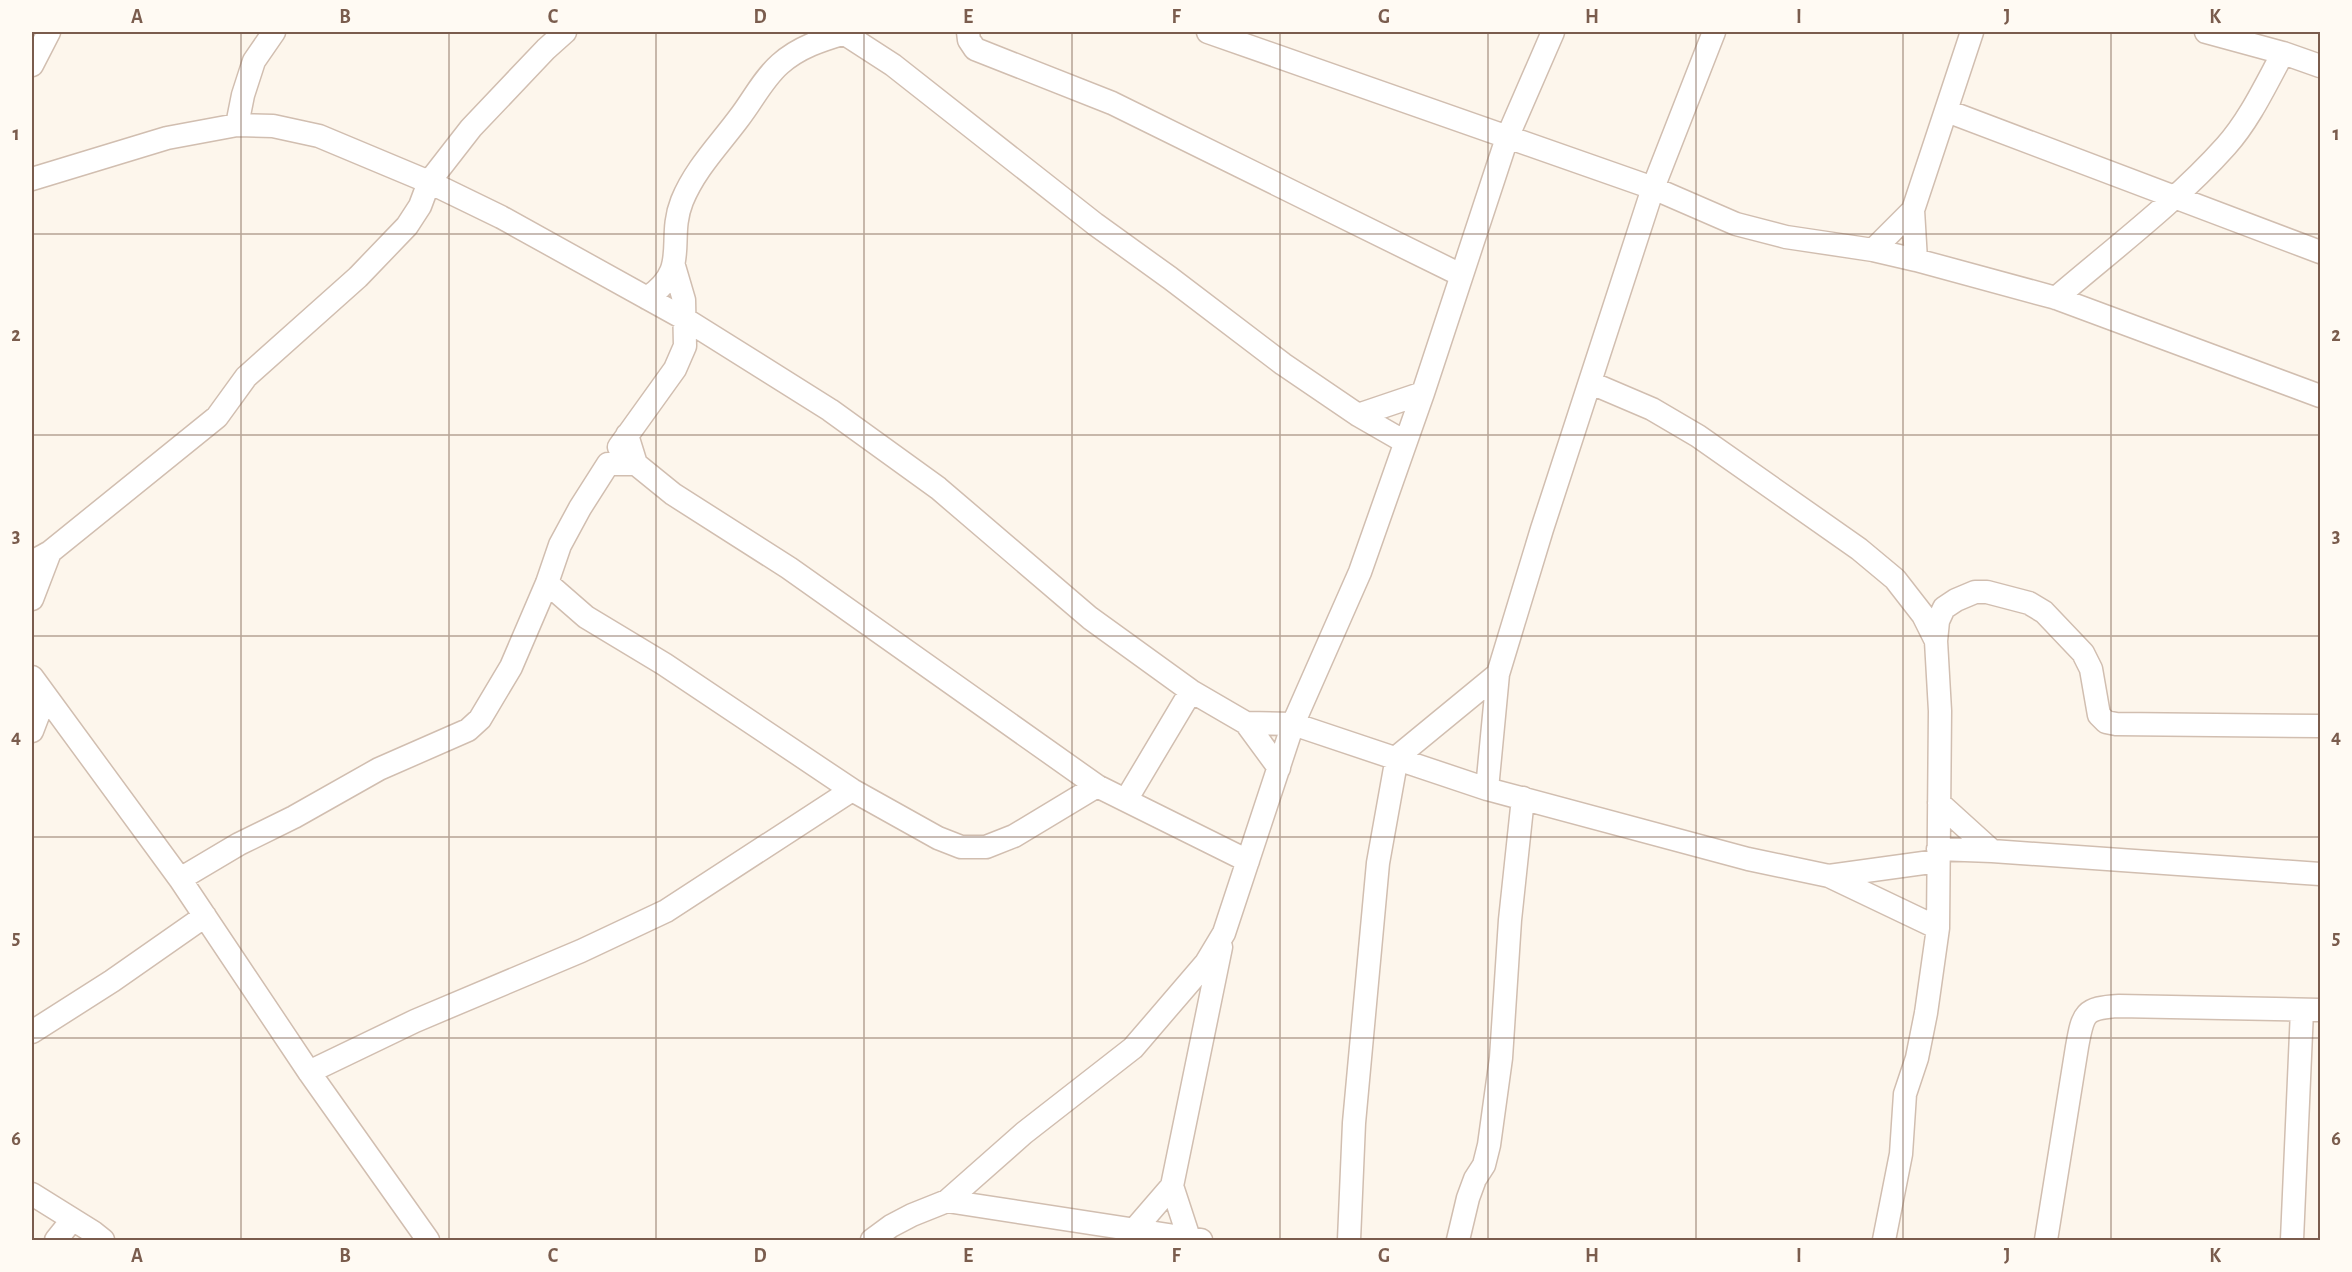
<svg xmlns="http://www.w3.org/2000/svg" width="2352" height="1272" viewBox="0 0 2352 1272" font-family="'Alegreya Sans',sans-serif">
<rect width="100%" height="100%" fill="#fdf6ec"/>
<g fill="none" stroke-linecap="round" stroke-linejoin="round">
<defs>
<path id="street" d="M842 32 893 65 1095 224 1170 278 1283 364 1358 415 1405 442
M968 32 969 40 975 49 1112 103 1461 275
M1208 32 1653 188 1736 224 1786 237 1873 250 1916 260 2056 298 2320 396
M2206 32 2283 53 2320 66
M32 65 49 32
M1947 111 2320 252
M237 125 243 95 254 61 274 32
M32 179 167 138 237 125 273 126 319 136 429 182 501 217 685 319 830 410 938 488 1090 618 1191 691 1246 723 1279 768
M1873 250 1913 210
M1916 260 1913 210 1972 32
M647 298C691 269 666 241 682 201 695 169 719 145 739 118 753 100 763 79 780 64 799 47 822 40 845 33
M2056 298C2112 250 2177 201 2226 146 2250 119 2266 84 2283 53
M1591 383 1652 409 1698 436 1859 549 1895 579 1923 615 1936 641
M1358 415 1423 393
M627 435 636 464 673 494 789 568 1097 786 1248 861
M619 447 675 369 685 346 684 300 674 266
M32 562 50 552 217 417 246 377 358 277 407 226 420 206 429 182 471 128 546 49 565 32
M547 583 586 617 664 664 852 790 938 838 961 847H986L1014 836 1097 786
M32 599 50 552
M32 677 180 879 309 1072 428 1240
M1246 723 1293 724 1487 789 1748 859 1829 876 1938 928
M32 731 45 697
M1487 789 1498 674 1542 529 1653 188 1714 32
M1126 800 1191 691
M1939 803 1992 851
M1938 849 1992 851 2320 874
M1829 876 1938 861
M180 879 239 844 294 817 379 769 468 730 480 719 511 667 547 583 560 545 580 508 608 464H636
M32 1032 112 981 205 916
M309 1072 415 1021 581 951 666 911 852 790
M32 1194 93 1232 103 1240
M947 1201 1201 1240
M1134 1230 1172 1186
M1189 1238 1172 1186 1221 947
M56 1240 72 1220
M872 1240 891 1226 912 1215 947 1201 1024 1133 1133 1048 1206 963 1224 933 1293 724 1360 572 1423 393 1507 138 1553 32
M1349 1240 1354 1123 1378 863 1397 757 1498 674
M1458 1240 1468 1198 1475 1179 1484 1165 1489 1145 1501 1058 1510 920 1523 798
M1884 1240 1901 1154 1905 1094 1917 1058 1926 1013 1938 928 1940 711 1936 641 1938 621 1944 608 1956 600 1975 592H1987L2029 603 2044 612 2083 653 2091 669 2099 715 2106 722 2116 724 2320 726
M2046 1240 2077 1047C2083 1013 2084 1008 2119 1006L2320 1010
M2292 1240 2302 1010"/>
</defs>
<use href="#street" stroke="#d1beb0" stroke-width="25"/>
<use href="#street" stroke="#fff" stroke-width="22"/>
</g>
<path fill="none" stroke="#7a5c4d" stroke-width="1.5" stroke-opacity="0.55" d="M241 32V1240M449 32V1240M656 32V1240M864 32V1240M1072 32V1240M1280 32V1240M1488 32V1240M1696 32V1240M1903 32V1240M2111 32V1240M32 234H2320M32 435H2320M32 636H2320M32 837H2320M32 1038H2320"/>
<rect width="2352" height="1272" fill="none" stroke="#fffaf3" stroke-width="66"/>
<rect x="33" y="33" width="2286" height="1206" fill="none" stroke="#7a5c4d" stroke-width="2"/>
<g font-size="20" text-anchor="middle" font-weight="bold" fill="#7a5c4d">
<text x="137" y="23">A</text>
<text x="345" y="23">B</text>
<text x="553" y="23">C</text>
<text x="760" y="23">D</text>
<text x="968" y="23">E</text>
<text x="1176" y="23">F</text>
<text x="1384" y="23">G</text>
<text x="1592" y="23">H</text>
<text x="1799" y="23">I</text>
<text x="2007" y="23">J</text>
<text x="2215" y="23">K</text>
<text x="16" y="140">1</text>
<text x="2336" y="140">1</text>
<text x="16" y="341">2</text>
<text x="2336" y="341">2</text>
<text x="16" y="542">3</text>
<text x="2336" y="542">3</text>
<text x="16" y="743">4</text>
<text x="2336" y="743">4</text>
<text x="16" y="944">5</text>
<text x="2336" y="944">5</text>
<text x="16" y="1145">6</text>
<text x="2336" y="1145">6</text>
<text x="137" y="1262">A</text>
<text x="345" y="1262">B</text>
<text x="553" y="1262">C</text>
<text x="760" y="1262">D</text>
<text x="968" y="1262">E</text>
<text x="1176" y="1262">F</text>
<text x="1384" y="1262">G</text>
<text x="1592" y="1262">H</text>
<text x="1799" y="1262">I</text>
<text x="2007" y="1262">J</text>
<text x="2215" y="1262">K</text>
</g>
</svg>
